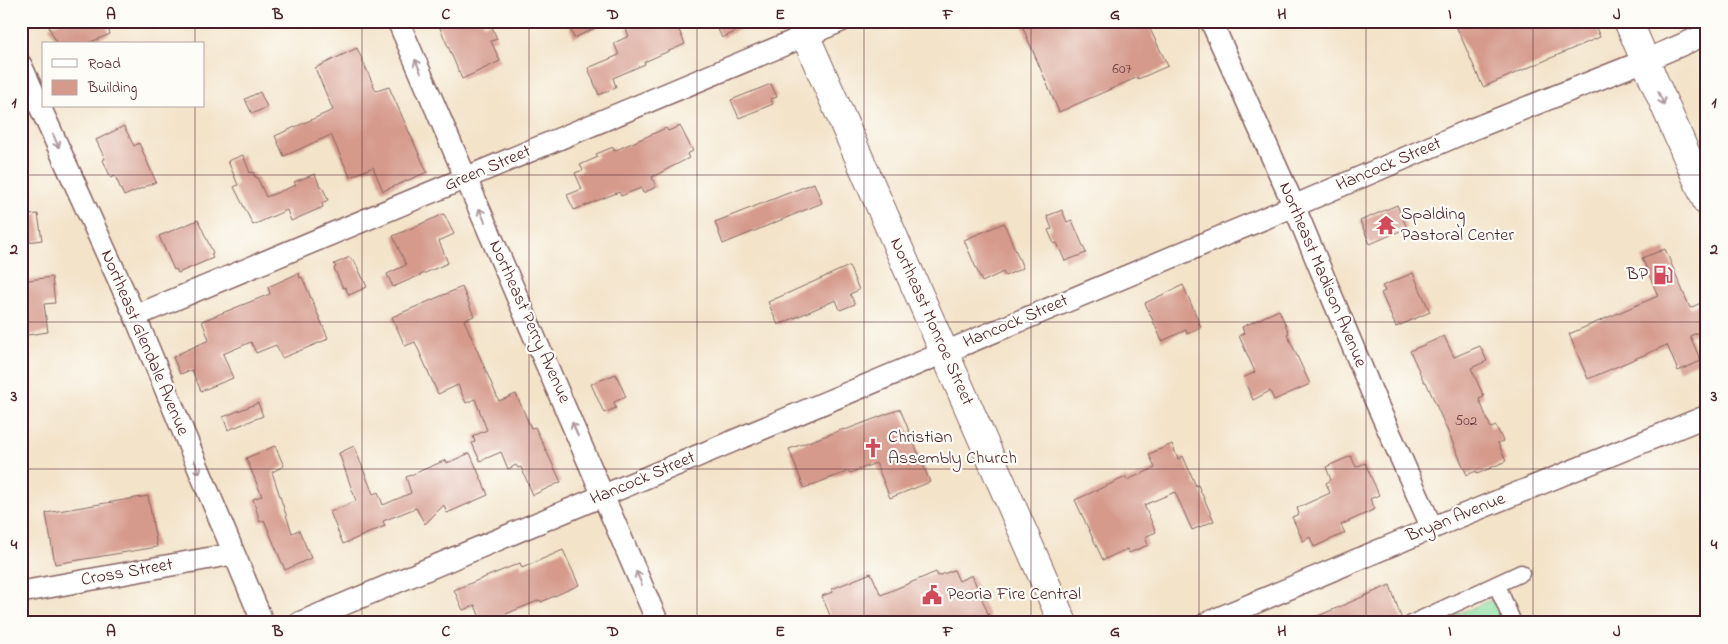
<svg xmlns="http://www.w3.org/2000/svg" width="1728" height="644" viewBox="0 0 1728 644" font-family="'Indie Flower',sans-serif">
<rect width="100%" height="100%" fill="#fdfcf7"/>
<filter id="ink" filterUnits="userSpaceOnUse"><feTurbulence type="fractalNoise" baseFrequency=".02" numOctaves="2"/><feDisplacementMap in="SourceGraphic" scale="10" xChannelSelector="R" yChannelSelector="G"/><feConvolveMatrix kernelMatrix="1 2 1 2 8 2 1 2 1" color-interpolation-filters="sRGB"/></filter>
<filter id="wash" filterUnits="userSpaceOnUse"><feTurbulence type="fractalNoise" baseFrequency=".0096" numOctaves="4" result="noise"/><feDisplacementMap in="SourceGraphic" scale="20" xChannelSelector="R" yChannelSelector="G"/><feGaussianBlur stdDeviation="1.12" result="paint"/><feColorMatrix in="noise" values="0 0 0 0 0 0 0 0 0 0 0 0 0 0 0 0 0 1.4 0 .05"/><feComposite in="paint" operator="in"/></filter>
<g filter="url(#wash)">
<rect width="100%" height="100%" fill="#f3e3c9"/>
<path fill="#8ae0a3" stroke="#6a8067" d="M1494 599 1504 623H1446L1444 620Z"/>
<g id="blocks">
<path fill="#d59a8c" d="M62 21H105L110 34 86 44H57L49 27Z
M437 21H482L484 25 490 22 497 39 491 41 500 61 462 79Z
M567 21H610L574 38Z
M645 21H675L685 44 644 62 645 64 613 78 616 87 599 95 588 68 619 55 614 43 629 36 626 29Z
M714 21H758L722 38Z
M1020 21H1146L1168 66 1138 79V77L1059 112Z
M1454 21H1593L1600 37 1483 87Z
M357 48 376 91 389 87 427 172 383 191 373 167 350 177 331 135 284 156 275 136 333 110 315 68Z
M771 84 777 97 771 99 773 104 739 118 731 100Z
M260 92 267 107 252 114 245 99Z
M124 126 134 146 139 143 156 182 124 196 115 176 111 178 103 160 105 159 96 140Z
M680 126 693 151 687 154 689 158 652 177 656 187 643 193 641 188 621 196 619 192 574 210 567 195 582 189 575 173 583 170 580 165 598 157 596 154 613 147 614 151 666 128 668 131Z
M243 155 250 173 253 172 255 177H257L266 197 296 185 294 182 315 174 320 187 322 186 328 200 322 203 323 207 291 221 287 210 253 225 234 187 238 185 228 161Z
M814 183 822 203 723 244 715 222Z
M1397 205 1407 228 1370 244 1360 221Z
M1062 210 1067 222 1072 220 1086 253 1065 261 1057 243 1054 244 1048 230 1052 229 1047 216Z
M38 214 42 240 21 243V216Z
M444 214 454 234 439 241 448 263 393 287 387 274 406 265 393 236Z
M198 220 213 253 211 254 213 258 178 273 176 269 174 270 159 236Z
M1004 223 1023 268 1005 276 1003 272 982 282 964 240Z
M1665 249 1690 308 1707 300V329L1690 336 1701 361 1678 371 1667 345 1588 379 1569 334 1658 296 1642 258Z
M350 257 352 261 354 260 367 287 349 295 345 287 343 288 334 268 336 267 334 264Z
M849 266 859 290 850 294 855 304 840 310 836 300 778 325 768 302Z
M299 273 300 278 302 277 328 338 326 339V340L282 358 276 345 256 353 251 342 223 354 233 378 201 391 192 370 180 374 173 357 178 355V354L209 340 202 321 270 294 268 287Z
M1413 273 1430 312 1396 327 1381 293 1385 291 1382 286Z
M52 277 55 303 44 304 48 332 21 336V281Z
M1183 285 1201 327 1187 334 1186 330 1162 341 1145 303Z
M462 287 474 316 464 320 499 401 516 394 531 428 535 427 561 482 533 495 521 467 518 468 516 465 508 469 501 452 480 461 472 443 475 442 473 436 487 430 475 399 466 403 458 385 438 394 415 342 405 346 392 317Z
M1279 310 1289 333 1287 334 1310 384 1274 400 1270 391 1253 400 1243 378 1255 372 1239 336 1244 333 1242 327Z
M1444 336 1454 357 1480 346 1487 361 1471 368 1484 397 1479 399 1491 428 1496 426 1503 441 1498 443 1506 461 1477 474 1476 471 1467 475 1426 382H1424L1410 351Z
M616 374 626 397 614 402 616 408 604 413 591 384Z
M258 403 263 416 228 430 223 417Z
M900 409 930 482 890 498 876 463 850 473 849 471 804 488 789 449 844 429 845 430Z
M1172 444 1178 459 1183 456 1196 486 1198 485 1214 521 1192 530 1175 492 1144 505 1156 532 1145 537 1148 545 1129 553 1127 549 1103 560 1075 500 1126 477 1127 480 1155 468 1149 454Z
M275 446 284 466 272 472 292 533 299 530 311 558 285 570 264 520 260 522 253 499 262 496 246 458Z
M354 446 373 494 378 492 383 505 411 493 406 477 446 460 447 463 470 453 488 495 447 513 444 505 425 524 416 508 383 521 385 526 343 544 330 512 356 501 339 453Z
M1351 456 1356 467 1365 463 1379 495 1370 499 1375 509 1341 525 1345 533 1314 547 1310 537 1303 541 1292 517 1299 514 1297 508 1330 493 1326 483 1331 480 1326 467Z
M148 496 157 547 55 564 46 513Z
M563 550 579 585 541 602 540 600 484 623H482L475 605 463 610 454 590 520 563 522 568Z
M954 570 959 581 972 575 992 623H833L822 596 833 592 832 589 871 573 881 595 936 572 938 576Z
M1390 585 1403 623H1302Z"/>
</g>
</g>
<g filter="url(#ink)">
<use href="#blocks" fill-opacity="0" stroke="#856462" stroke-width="1"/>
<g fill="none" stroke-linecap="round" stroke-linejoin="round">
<defs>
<path id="pedestrian" d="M1497 585 1513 623
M1413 623 1521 573"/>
<path id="minor" d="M398 21 658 623
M1211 21 1294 206 1376 402 1432 528
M21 65 135 316 263 623
M135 316 841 21
M21 592 233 554
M299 623 1294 206 1470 130 1644 61 1707 34
M1207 623 1456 518 1707 416"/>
<path id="tertiary" d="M799 21 1063 623"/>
<path id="primary" d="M1628 21 1707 202"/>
</defs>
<use href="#pedestrian" stroke="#856462" stroke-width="19"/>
<use href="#minor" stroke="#856462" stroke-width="24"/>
<use href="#tertiary" stroke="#856462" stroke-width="30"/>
<use href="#primary" stroke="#856462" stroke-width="30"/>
<use href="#pedestrian" stroke="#fff" stroke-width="16"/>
<use href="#minor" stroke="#fff" stroke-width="21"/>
<use href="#tertiary" stroke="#fff" stroke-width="28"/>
<use href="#primary" stroke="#fff" stroke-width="28"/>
</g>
<defs><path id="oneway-shaft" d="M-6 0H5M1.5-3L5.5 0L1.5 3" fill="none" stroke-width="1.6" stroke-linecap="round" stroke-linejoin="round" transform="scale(1.25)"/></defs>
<g stroke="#ae9aa0">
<use href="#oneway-shaft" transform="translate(418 66) rotate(-113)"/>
<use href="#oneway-shaft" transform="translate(1661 98) rotate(66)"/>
<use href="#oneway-shaft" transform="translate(56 141) rotate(66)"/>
<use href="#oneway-shaft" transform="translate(482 215) rotate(-114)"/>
<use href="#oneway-shaft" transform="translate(575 429) rotate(-114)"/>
<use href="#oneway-shaft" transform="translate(197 467) rotate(67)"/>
<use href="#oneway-shaft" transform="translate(639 578) rotate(-113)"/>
</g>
</g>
<path fill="none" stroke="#4a1f2b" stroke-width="1" stroke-opacity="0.55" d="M195 21V44M362 21V623M529 21V623M697 21V623M864 21V623M1031 21V623M1199 21V623M1366 21V623M1533 21V623M195 106V623M21 175H1707M21 322H1707M21 469H1707"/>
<defs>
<symbol id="temple-bare" viewBox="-9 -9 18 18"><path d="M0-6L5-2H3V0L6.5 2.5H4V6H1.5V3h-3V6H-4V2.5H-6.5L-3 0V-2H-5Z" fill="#d1495b" stroke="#fdfcf7" stroke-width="2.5" paint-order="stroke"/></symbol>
<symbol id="fuel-bare" viewBox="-9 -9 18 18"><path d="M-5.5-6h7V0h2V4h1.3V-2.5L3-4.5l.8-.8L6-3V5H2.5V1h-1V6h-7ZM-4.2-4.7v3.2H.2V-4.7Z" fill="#d1495b" stroke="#fdfcf7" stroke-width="2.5" paint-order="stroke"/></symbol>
<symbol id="church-bare" viewBox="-9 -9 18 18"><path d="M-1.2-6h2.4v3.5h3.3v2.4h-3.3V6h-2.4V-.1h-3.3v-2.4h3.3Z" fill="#d1495b" stroke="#fdfcf7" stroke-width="2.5" paint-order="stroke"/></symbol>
<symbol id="civic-bare" viewBox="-9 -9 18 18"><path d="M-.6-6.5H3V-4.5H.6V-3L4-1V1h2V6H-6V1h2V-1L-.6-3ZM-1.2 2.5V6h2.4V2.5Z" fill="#d1495b" stroke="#fdfcf7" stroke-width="2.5" paint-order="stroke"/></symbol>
</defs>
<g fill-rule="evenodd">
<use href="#temple-bare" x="1372" y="211" width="28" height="28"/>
<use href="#fuel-bare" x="1649" y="261" width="28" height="28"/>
<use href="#church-bare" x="859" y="434" width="28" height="28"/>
<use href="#civic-bare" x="918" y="581" width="28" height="28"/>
</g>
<g text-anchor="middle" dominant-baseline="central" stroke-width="4.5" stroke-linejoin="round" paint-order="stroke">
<g font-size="15" fill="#6d3e43">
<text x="1122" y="69">607</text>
<text x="1466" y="421">502</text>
</g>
<g font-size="18" fill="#4a1f2b" stroke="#fdfcf7">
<text transform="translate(1389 165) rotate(-23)">Hancock Street</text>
<text transform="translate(488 169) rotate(-23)">Green Street</text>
<text transform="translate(1322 275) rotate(67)">Northeast Madison Avenue</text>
<text transform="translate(529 322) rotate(66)">Northeast Perry Avenue</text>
<text transform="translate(931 322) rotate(66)">Northeast Monroe Street</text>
<text transform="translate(1016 322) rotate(-23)">Hancock Street</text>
<text transform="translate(144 343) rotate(67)">Northeast Glendale Avenue</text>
<text transform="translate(643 479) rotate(-23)">Hancock Street</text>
<text transform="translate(1456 518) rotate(-22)">Bryan Avenue</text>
<text transform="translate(127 573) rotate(-10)">Cross Street</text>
</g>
<g font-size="18" fill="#4a1f2b" stroke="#fdfcf7" text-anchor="start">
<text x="1401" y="215">Spalding<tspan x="1401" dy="21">Pastoral Center</tspan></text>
<text x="1648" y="275" text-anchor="end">BP</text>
<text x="888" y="438">Christian<tspan x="888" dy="21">Assembly Church</tspan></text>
<text x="947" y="595">Peoria Fire Central</text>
</g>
</g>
<rect width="1728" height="644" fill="none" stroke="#fdfcf7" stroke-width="55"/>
<rect x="42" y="42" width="162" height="65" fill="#fdfcf7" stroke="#b5a4a5"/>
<rect x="52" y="59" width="25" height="8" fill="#ffffff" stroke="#b5a4a5"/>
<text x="88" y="68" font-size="15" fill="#4a1f2b">Road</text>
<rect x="52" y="80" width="25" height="15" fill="#d59a8c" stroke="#b5a4a5"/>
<text x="88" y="92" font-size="15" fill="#4a1f2b">Building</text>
<rect x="28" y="28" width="1672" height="588" fill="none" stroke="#4a1f2b" stroke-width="2"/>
<g font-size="16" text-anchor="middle" font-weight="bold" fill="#4a1f2b">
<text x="111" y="19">A</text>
<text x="278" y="19">B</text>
<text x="446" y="19">C</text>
<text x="613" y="19">D</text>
<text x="780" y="19">E</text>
<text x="948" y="19">F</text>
<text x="1115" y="19">G</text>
<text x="1282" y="19">H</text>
<text x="1450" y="19">I</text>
<text x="1617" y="19">J</text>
<text x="14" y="107">1</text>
<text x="1714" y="107">1</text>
<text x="14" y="254">2</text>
<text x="1714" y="254">2</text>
<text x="14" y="401">3</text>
<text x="1714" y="401">3</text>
<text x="14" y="549">4</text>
<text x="1714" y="549">4</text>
<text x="111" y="636">A</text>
<text x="278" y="636">B</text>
<text x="446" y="636">C</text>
<text x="613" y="636">D</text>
<text x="780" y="636">E</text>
<text x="948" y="636">F</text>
<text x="1115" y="636">G</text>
<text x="1282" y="636">H</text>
<text x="1450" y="636">I</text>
<text x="1617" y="636">J</text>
</g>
</svg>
